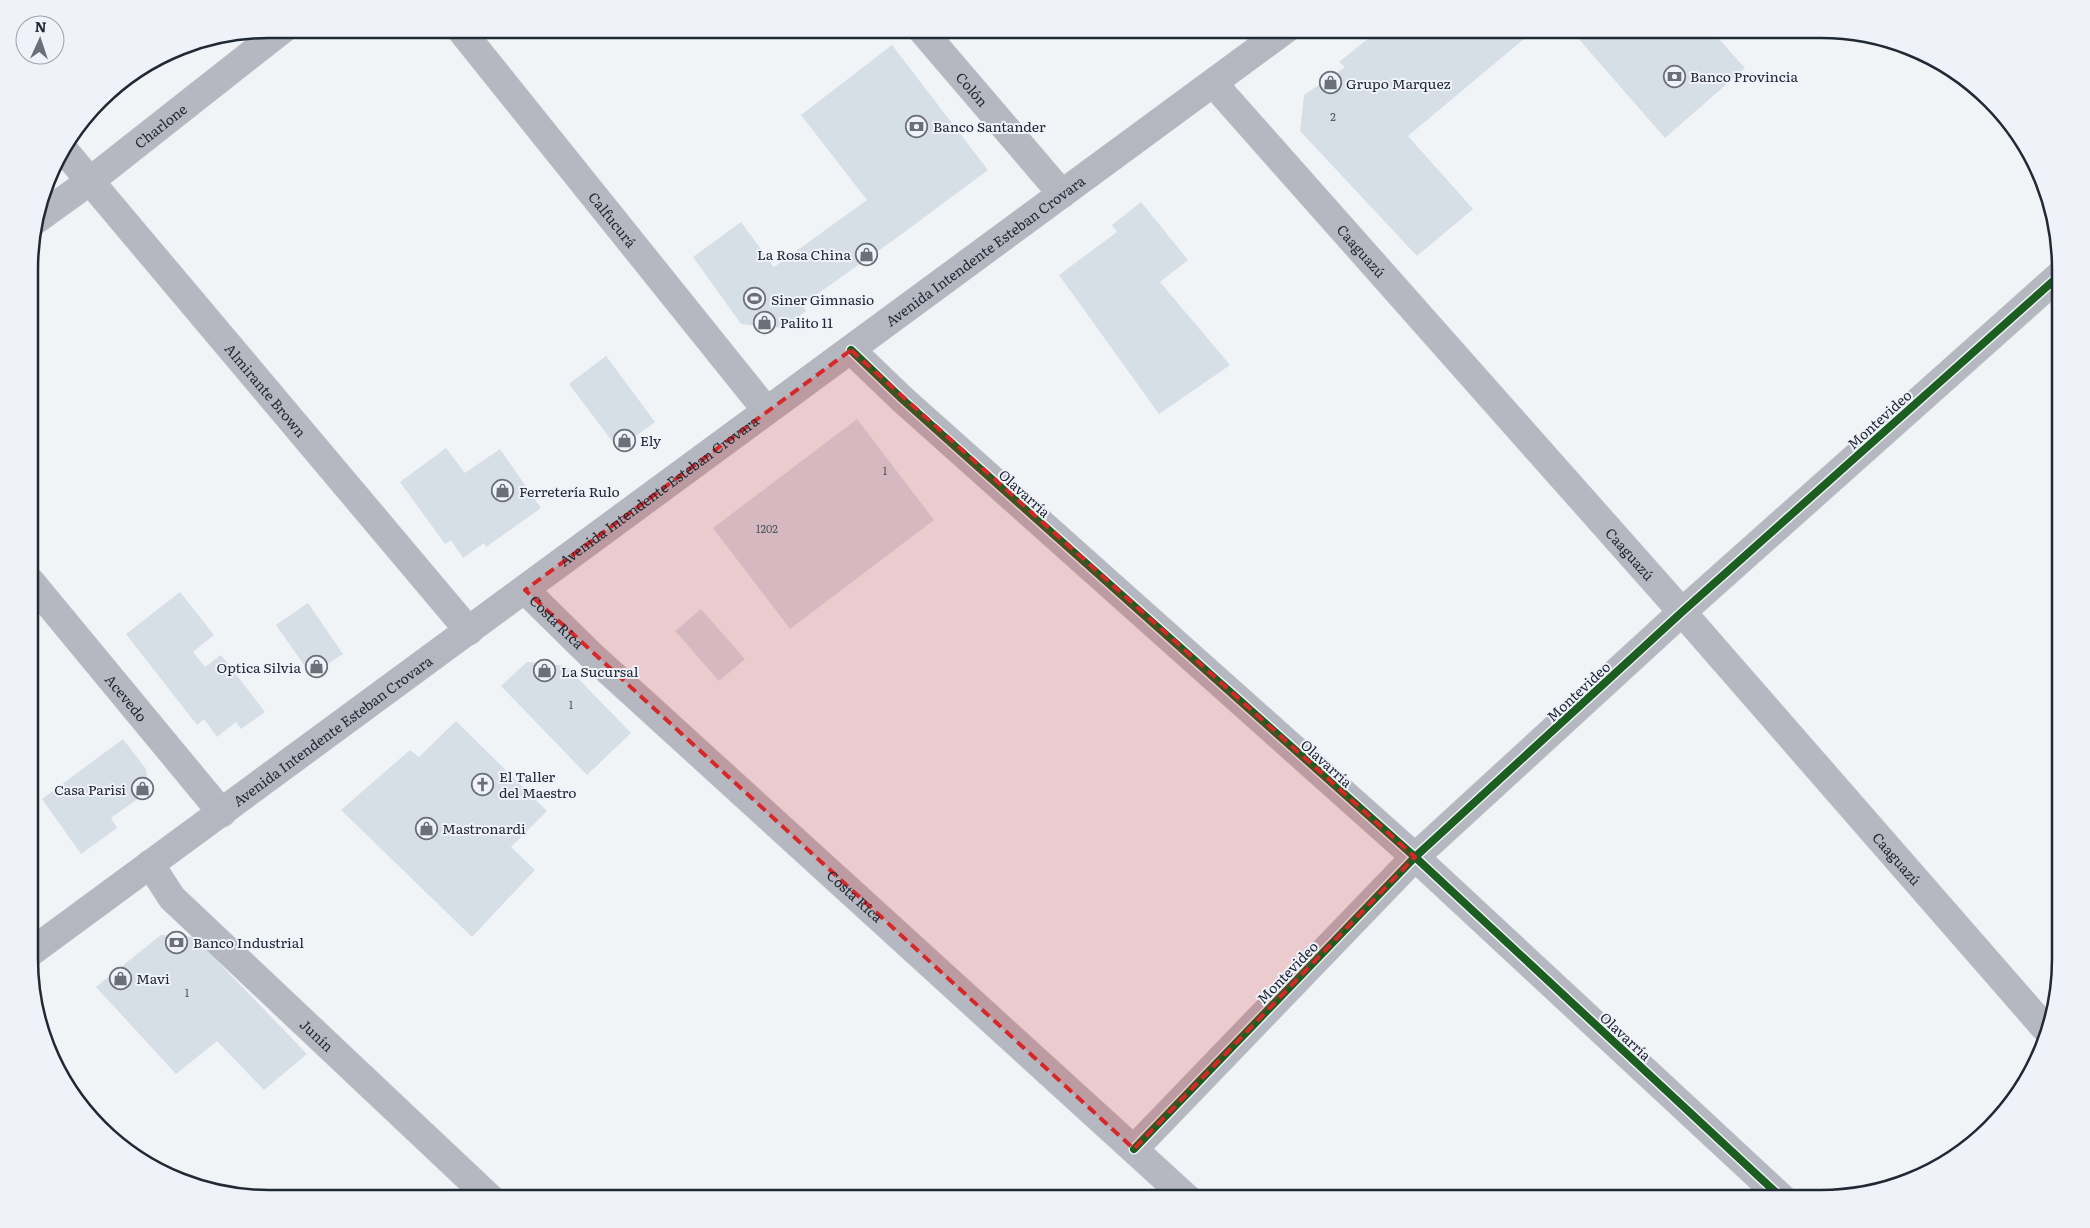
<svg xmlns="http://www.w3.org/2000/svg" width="2090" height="1228" viewBox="0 0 2090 1228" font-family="Literata,serif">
<rect width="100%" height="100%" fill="#f1f4f7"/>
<path fill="#d6dee6" d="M1380 29H1536L1408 136 1473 209 1417 256 1300 131 1304 95 1345 67 1339 62Z
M1570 29H1710L1745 68 1665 138Z
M892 45 988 170 895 239 802 305 806 311 783 328 741 324 693 257 741 222 774 267 867 200 801 115Z
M1141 202 1188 260 1160 282 1230 365 1159 414 1059 275 1117 232 1112 225Z
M606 356 655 422 618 449 569 384Z
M857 419 934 520 790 629 713 528Z
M446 448 465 473 500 449 541 508 486 547 484 543 463 558 451 540 445 544 400 482Z
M180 592 214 635 193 652 205 667 221 655 265 712 241 729 236 722 217 737 204 719 197 725 126 634Z
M308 603 343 654 311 675 276 625Z
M701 609 745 659 719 681 675 631Z
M527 662 566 666 631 733 587 775 501 686Z
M456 721 547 811 511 847 535 870 472 937 341 810 410 750 419 757Z
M123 739 146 769 148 784 142 796 111 818 117 828 81 854 42 799Z
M161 935 194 937 307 1054 264 1090 217 1041 176 1074 96 987Z"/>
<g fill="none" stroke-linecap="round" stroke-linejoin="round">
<defs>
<g id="minor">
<path id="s1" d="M460 29 766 410"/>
<path id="s2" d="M921 29 1062 194"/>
<path id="s3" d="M1213 83 1682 612 2045 1028"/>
<path id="s4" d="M63 149 469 631"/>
<path id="s5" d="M36 220 90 181 283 29"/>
<path d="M851 350 902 399 1415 857 1783 1199"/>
<path id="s6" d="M31 582 222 813"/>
<path id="s7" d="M525 590 591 655 1188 1199"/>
<path id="s8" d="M150 864 172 898 491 1199"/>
<path d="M1134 1149 1415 857 1682 612 2061 274"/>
</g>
<g id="secondary">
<path id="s9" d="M31 952 1286 29"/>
</g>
</defs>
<use href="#minor" stroke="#cccfd3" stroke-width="29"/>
<use href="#secondary" stroke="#cccfd3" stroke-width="29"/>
<use href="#minor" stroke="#b6b8c1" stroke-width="28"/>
<use href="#secondary" stroke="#b5b7c0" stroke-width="28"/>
<defs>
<path id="cycleway" d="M851 350 902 399 1415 857 1783 1199
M1134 1149 1415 857 1682 612 2061 274"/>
</defs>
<use href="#cycleway" stroke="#eff3f9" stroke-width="11"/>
<use href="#cycleway" stroke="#1b5e20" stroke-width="8"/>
</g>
<path fill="#d62828" fill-opacity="0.2" stroke="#d62828" stroke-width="4" stroke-dasharray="10 6" stroke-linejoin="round" d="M851 350 1415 857 1134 1149 525 590Z"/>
<defs>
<symbol id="bank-ring" viewBox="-11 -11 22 22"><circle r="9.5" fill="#eff3f9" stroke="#6a7078" stroke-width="1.5"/><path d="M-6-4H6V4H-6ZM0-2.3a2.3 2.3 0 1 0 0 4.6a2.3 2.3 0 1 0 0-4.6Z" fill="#6a7078"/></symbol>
<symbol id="shop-ring" viewBox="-11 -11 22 22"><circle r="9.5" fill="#eff3f9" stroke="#6a7078" stroke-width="1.5"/><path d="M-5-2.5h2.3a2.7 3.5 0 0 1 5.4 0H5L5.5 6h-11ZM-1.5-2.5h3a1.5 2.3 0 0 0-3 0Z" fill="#6a7078"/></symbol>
<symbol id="stadium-ring" viewBox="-11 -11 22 22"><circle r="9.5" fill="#eff3f9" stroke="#6a7078" stroke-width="1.5"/><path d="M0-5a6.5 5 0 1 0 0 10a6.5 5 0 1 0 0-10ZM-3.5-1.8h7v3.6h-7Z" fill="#6a7078"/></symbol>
<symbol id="church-ring" viewBox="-11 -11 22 22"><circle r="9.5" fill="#eff3f9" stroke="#6a7078" stroke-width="1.5"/><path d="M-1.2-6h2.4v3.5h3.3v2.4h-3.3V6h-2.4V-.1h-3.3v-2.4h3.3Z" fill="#6a7078"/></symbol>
</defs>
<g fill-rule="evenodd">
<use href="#bank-ring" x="1662" y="64" width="25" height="25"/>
<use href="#shop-ring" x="1318" y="70" width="25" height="25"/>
<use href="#bank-ring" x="904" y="114" width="25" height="25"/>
<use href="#shop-ring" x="854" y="242" width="25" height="25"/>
<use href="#stadium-ring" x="742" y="286" width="25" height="25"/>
<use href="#shop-ring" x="752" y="310" width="25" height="25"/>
<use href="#shop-ring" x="612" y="428" width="25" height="25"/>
<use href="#shop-ring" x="490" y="478" width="25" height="25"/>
<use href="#shop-ring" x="304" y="654" width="25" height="25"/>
<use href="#shop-ring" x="532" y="658" width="25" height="25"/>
<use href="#church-ring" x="470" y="772" width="25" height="25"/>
<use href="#shop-ring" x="130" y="776" width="25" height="25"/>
<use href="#shop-ring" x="414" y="816" width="25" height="25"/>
<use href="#bank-ring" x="164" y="930" width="25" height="25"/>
<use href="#shop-ring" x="108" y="966" width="25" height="25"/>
</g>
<g text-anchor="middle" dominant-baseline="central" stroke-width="4" stroke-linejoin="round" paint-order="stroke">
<g font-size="11" fill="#505862">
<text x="1333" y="116">2</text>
<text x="885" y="470">1</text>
<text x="767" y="528">1202</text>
<text x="571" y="704">1</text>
<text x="187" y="992">1</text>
</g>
<g font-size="14" fill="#212934" stroke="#eff3f9" text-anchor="start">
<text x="1690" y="76">Banco Provincia</text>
<text x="1346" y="83">Grupo Marquez</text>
<text x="933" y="126">Banco Santander</text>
<text x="851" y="254" text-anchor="end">La Rosa China</text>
<text x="771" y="299">Siner Gimnasio</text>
<text x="780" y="322">Palito 11</text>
<text x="640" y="440">Ely</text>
<text x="519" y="491">Ferretería Rulo</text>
<text x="301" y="667" text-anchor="end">Optica Silvia</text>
<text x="561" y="671">La Sucursal</text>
<text x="499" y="776">El Taller<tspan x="499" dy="16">del Maestro</tspan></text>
<text x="126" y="789" text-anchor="end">Casa Parisi</text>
<text x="442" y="828">Mastronardi</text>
<text x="193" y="942">Banco Industrial</text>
<text x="136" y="978">Mavi</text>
</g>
<g font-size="14" fill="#212934" stroke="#eff3f9">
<text stroke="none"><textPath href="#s2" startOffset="79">Colón</textPath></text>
<text stroke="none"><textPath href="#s5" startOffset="156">Charlone</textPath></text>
<text stroke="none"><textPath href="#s1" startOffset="244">Calfucurá</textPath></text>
<text stroke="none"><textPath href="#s9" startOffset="1184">Avenida Intendente Esteban Crovara</textPath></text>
<text stroke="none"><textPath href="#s3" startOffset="224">Caaguazú</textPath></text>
<text stroke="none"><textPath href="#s4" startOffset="315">Almirante Brown</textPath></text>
<text transform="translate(1879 419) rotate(-42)">Montevideo</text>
<text stroke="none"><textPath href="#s9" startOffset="779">Avenida Intendente Esteban Crovara</textPath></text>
<text transform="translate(1025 493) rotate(42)">Olavarría</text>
<text stroke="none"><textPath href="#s3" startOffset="629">Caaguazú</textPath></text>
<text stroke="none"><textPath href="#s7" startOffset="45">Costa Rica</textPath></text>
<text transform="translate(1578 691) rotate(-43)">Montevideo</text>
<text stroke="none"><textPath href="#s6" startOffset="150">Acevedo</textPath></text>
<text stroke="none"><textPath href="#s9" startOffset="374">Avenida Intendente Esteban Crovara</textPath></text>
<text transform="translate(1327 763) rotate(42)">Olavarría</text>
<text stroke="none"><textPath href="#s3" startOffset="1034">Caaguazú</textPath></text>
<text stroke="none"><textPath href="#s7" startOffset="450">Costa Rica</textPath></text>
<text transform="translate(1287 972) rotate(-46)">Montevideo</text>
<text stroke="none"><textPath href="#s8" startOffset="240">Junín</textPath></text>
<text transform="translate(1626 1036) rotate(43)">Olavarría</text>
</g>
</g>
<path d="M0 0H2090V1228H0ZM269 38H1821A231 231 0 0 1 2052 269V959A231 231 0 0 1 1821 1190H269A231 231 0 0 1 38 959V269A231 231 0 0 1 269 38Z" fill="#eff3f9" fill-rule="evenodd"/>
<path fill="none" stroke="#212934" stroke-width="2.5" d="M269 38H1821A231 231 0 0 1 2052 269V959A231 231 0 0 1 1821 1190H269A231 231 0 0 1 38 959V269A231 231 0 0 1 269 38Z"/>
<g transform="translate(40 40) rotate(3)"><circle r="24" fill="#eff3f9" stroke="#9da2aa"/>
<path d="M0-4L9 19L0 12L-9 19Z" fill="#6a7078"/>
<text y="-8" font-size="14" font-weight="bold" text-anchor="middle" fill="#212934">N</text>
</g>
</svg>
